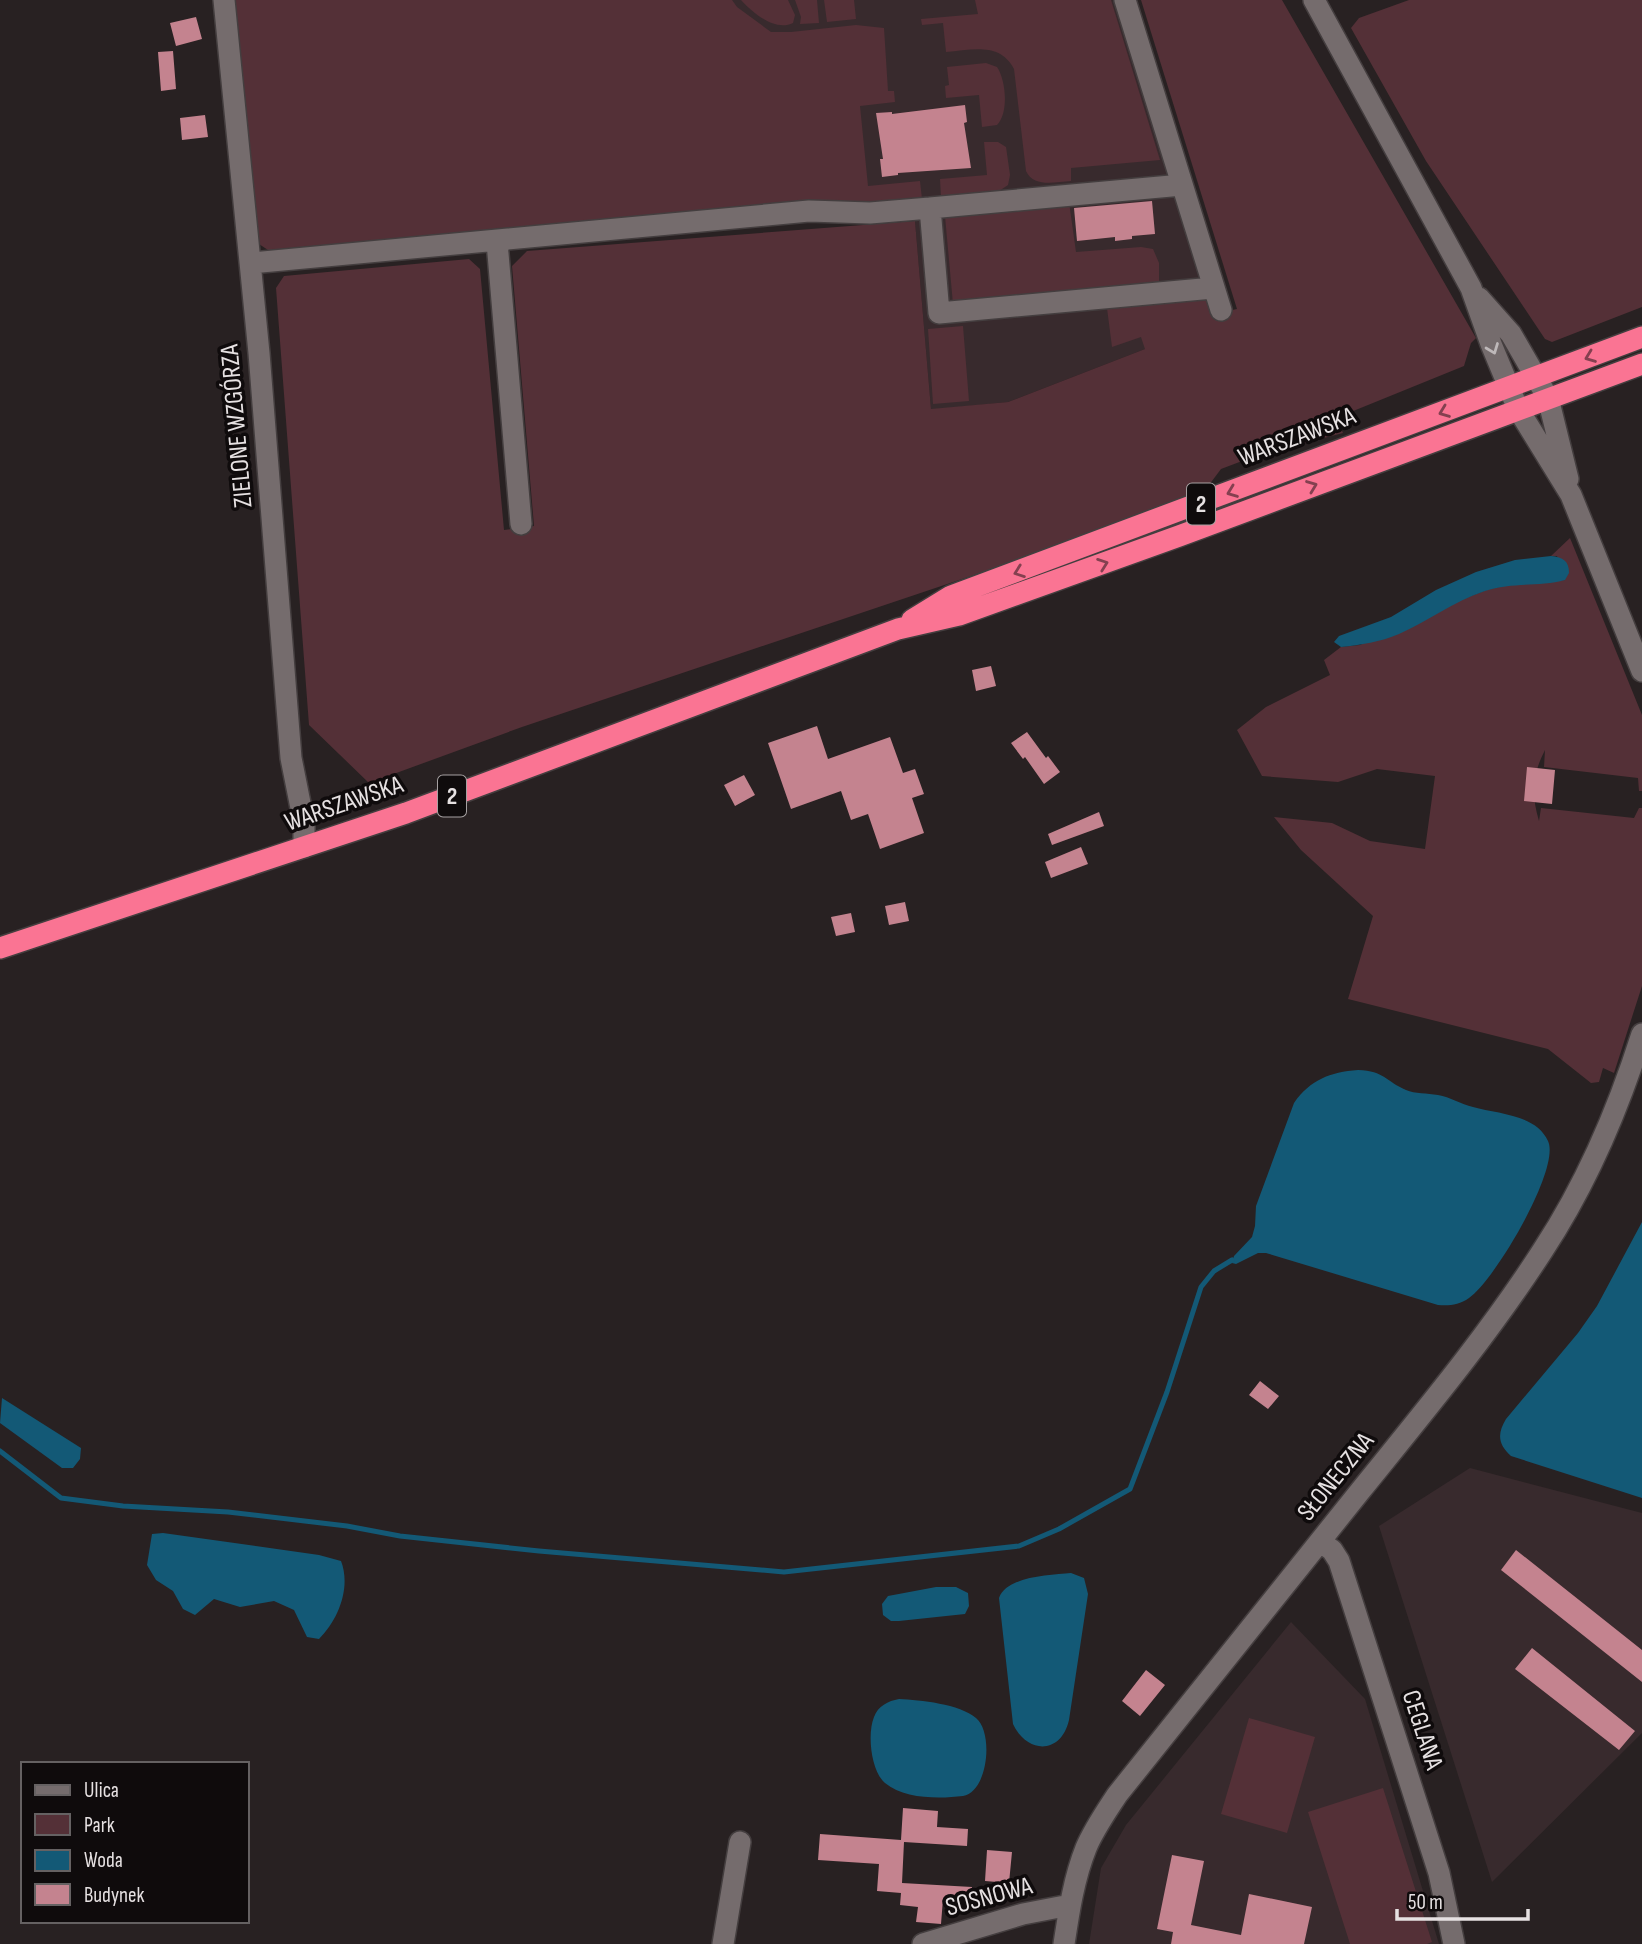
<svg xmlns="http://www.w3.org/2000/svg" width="1642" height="1944" viewBox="0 0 1642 1944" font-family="'Sofia Sans Condensed',sans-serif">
<rect width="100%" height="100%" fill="#282122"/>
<path fill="#382a2d" d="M721 0H1114L1215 322 1008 402 931 410 913 198 861 203Z
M1470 1468 1642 1513V1733L1492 1882 1379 1526Z
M1291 1622 1365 1699 1439 1944H1089L1101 1868 1126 1825Z"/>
<path fill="#543037" d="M231 0H732L737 7 771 32H791L856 25 884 28 888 91H894L895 102 860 106 868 186 920 181 922 199 854 204 816 200 274 254 256 242Z
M741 0H788L795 15 793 23C775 32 753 13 741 0Z
M795 0H817L819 23 800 24 801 17Z
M824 0H854L856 19 827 22Z
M975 0H1111L1160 160 1071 168V181C1055 182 1034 188 1026 171L1014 69C1000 42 972 50 946 52L943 23 922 25 921 19 978 14Z
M1141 0H1282L1476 338 1471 343 1464 366 1336 418 1343 433 1258 455 1221 469 1203 493 1170 509 522 727 369 783 309 725 276 288 284 276 469 259 480 269 504 530 534 526 512 266 527 251 915 221 931 409 1008 402 1145 349 1141 337 1112 347 1107 308 1193 297 1208 300 1213 314 1237 309Z
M1409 0H1642V307L1552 342 1545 339 1426 161 1351 28 1359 18Z
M986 63 997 67C1006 80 1009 113 997 125L982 127 979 95 946 98 945 86 949 85 947 67Z
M984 142H998L1006 147 1010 175 1008 185 999 191 941 197 940 179 987 175Z
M1069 202 1076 252 1141 247 1153 249 1159 263V281L1151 285 953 304 945 216Z
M963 326 969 401 933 404 928 329Z
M1570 538 1642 715V791H1639L1638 778 1544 767 1545 750C1532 775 1531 794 1539 821L1541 808 1634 818 1639 808H1642V986L1614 1073 1603 1068 1599 1082 1591 1083 1548 1049 1348 999 1373 916 1301 850 1274 817 1332 823 1370 841 1425 849 1435 776 1377 769 1338 782 1262 776 1237 730 1266 707 1330 675 1324 660 1341 647 1360 645 1458 601 1489 589 1508 585 1565 580 1557 556H1551Z
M1249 1718 1315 1737 1287 1833 1221 1814Z
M1383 1788 1432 1942 1427 1944H1350L1308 1812Z"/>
<path fill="#135976" d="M1551 556C1563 557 1569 561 1569 573L1565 580C1540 587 1512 582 1485 591 1452 602 1429 621 1399 634 1380 642 1361 645 1341 647L1334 642 1339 636 1391 617 1436 590 1476 572 1515 560Z
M1358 1070C1385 1071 1385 1081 1406 1090 1415 1094 1427 1093 1438 1095 1450 1097 1461 1104 1473 1107 1497 1114 1536 1114 1548 1141 1561 1169 1494 1281 1469 1298 1459 1305 1449 1306 1438 1305L1266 1253H1258L1236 1264 1232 1263 1234 1256 1252 1237 1255 1226 1256 1206 1294 1103C1310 1080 1330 1072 1358 1070Z
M1642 1222V1498L1511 1456C1498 1444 1497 1434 1506 1419L1578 1333 1597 1306Z
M2 1398 81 1448 80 1459 73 1468H62L0 1423Z
M163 1533 319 1555 341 1561C351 1587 339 1619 319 1639L307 1637 294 1610 274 1601 240 1607 214 1599 195 1615 183 1609 173 1591 156 1580 147 1565 152 1534Z
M1071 1573 1084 1578 1088 1594 1069 1720C1061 1755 1027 1754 1013 1724L999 1598C1007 1576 1050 1575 1071 1573Z
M936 1587H956L968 1593 969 1606 965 1614 899 1621H891L883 1615 882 1604 888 1596Z
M899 1699C920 1700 960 1704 976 1718 994 1733 988 1792 963 1796 939 1799 904 1799 885 1783 871 1771 867 1734 874 1717 878 1706 888 1701 899 1699Z"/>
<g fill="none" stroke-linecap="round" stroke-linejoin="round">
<path stroke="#135976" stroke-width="5" d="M0 1451 61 1498 123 1506 228 1512 347 1526 400 1536 539 1551 784 1572 1019 1546 1059 1529 1130 1489 1167 1392 1201 1287 1214 1271 1232 1260"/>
</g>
<path fill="#c4838f" d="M196 17 202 39 176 46 170 23Z
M173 51 176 89 161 91 158 52Z
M965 105 967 122 964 123 971 168 898 173V175L882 177 880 159H883L876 113 892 112V114Z
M205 115 208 137 182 140 180 118Z
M1152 201 1155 234 1132 236V239L1115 241V237L1077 241 1074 208Z
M991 666 996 686 976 691 972 670Z
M817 726 828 759 890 737 903 773 915 769 924 794 912 798 924 833 880 849 868 814 851 820 841 791 791 809 768 743Z
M1027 732 1046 758 1048 756 1060 772 1044 784 1025 757 1023 759 1011 743Z
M1527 767 1555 770 1552 804 1524 801Z
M744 775 755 795 735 806 724 785Z
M1099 812 1104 826 1052 845 1048 834Z
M1081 847 1088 864 1051 878 1045 862Z
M905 902 909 921 889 925 885 906Z
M851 913 855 932 836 936 831 917Z
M1260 1381 1279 1396 1268 1409 1249 1395Z
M1516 1550 1642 1650V1682L1501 1570Z
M1532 1648 1635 1731 1619 1750 1515 1669Z
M1146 1670 1165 1685 1140 1716 1122 1701Z
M903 1808 938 1811 937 1827 968 1829 967 1846 904 1842 902 1883 972 1887 971 1902 943 1899 941 1924 916 1922 918 1907 900 1905 901 1893 877 1891 879 1864 818 1860 820 1834 901 1840Z
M987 1850 1012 1852 1009 1883 985 1881Z
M1172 1855 1204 1861 1191 1925 1241 1935 1249 1894 1312 1907 1304 1944H1171L1173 1932 1157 1929Z"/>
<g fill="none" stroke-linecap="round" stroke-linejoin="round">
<defs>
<path id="minor" d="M224 0 259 353 291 758 304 823V847
M1125 0 1221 310
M1314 0 1471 288 1491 344 1518 409 1571 495 1642 671
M1182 185 930 208 939 313 1213 288
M497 242 521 524
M251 263 809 211 870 213 930 208
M1479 298 1511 334 1548 398 1568 479
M1320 1542 1332 1550 1339 1561 1439 1873 1454 1944
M723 1944 740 1842
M923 1944 1023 1914 1070 1905
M1064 1944C1069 1911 1074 1878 1086 1848 1094 1829 1106 1812 1117 1795 1199 1694 1280 1592 1361 1490 1424 1412 1489 1334 1543 1250 1587 1183 1618 1110 1642 1034"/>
<path id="highway" d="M912 620 951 596 1642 337
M0 948 406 813 898 629 959 615 1179 536 1642 364"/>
</defs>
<use href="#minor" stroke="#443e3f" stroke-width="24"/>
<use href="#highway" stroke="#443e3f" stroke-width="24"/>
<use href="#minor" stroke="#756c6d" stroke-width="21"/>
<use href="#highway" stroke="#fa7493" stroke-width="21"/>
</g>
<defs><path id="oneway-chevron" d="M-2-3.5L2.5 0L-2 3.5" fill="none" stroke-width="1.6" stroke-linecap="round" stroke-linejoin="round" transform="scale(1.75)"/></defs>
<use stroke="#beb8b9" href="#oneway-chevron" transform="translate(1493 349) rotate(69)"/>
<g stroke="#844050">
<use href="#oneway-chevron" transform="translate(1590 357) rotate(159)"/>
<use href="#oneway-chevron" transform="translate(1444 412) rotate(159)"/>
<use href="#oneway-chevron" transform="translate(1312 486) rotate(-21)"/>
<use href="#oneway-chevron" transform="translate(1232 492) rotate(159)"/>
<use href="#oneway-chevron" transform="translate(1103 564) rotate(-20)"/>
<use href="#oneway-chevron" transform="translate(1019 572) rotate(160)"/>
</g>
<g text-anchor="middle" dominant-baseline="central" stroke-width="7" stroke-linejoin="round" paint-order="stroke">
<g fill="#0f0b0c" stroke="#a6a1a2" stroke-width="2">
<rect x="1187" y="483.5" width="28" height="41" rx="5"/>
<rect x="438" y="775.5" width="28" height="41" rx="5"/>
</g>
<g font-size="24" font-weight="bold" fill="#e6e1e2">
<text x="1201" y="504">2</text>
<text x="452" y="796">2</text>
</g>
<g font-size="26" fill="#e6e1e2" stroke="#0f0b0c">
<text transform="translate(237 426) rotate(-95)">ZIELONE WZGÓRZA</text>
<text transform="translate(1297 437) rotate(-21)">WARSZAWSKA</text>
<text transform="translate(344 804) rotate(-19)">WARSZAWSKA</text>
<text transform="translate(1336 1477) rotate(-51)">SŁONECZNA</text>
<text transform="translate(1422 1730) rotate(72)">CEGLANA</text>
<text transform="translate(989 1897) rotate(-15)">SOSNOWA</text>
</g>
</g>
<rect x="21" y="1762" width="228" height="161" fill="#0f0b0c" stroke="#656162" stroke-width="2"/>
<rect x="35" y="1785" width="35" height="10" fill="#756c6d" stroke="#656162" stroke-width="2"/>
<text x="84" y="1797" font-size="21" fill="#e6e1e2">Ulica</text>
<rect x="35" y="1814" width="35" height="21" fill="#543037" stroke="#656162" stroke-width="2"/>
<text x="84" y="1832" font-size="21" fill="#e6e1e2">Park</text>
<rect x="35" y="1850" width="35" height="21" fill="#135976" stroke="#656162" stroke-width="2"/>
<text x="84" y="1867" font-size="21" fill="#e6e1e2">Woda</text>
<rect x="35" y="1884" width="35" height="21" fill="#c4838f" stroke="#656162" stroke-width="2"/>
<text x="84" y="1902" font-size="21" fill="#e6e1e2">Budynek</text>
<path d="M1397 1909v10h131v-10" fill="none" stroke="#e6e1e2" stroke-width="3.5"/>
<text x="1408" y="1909" font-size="21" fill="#e6e1e2" stroke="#0f0b0c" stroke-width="5" paint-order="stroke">50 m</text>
</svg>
